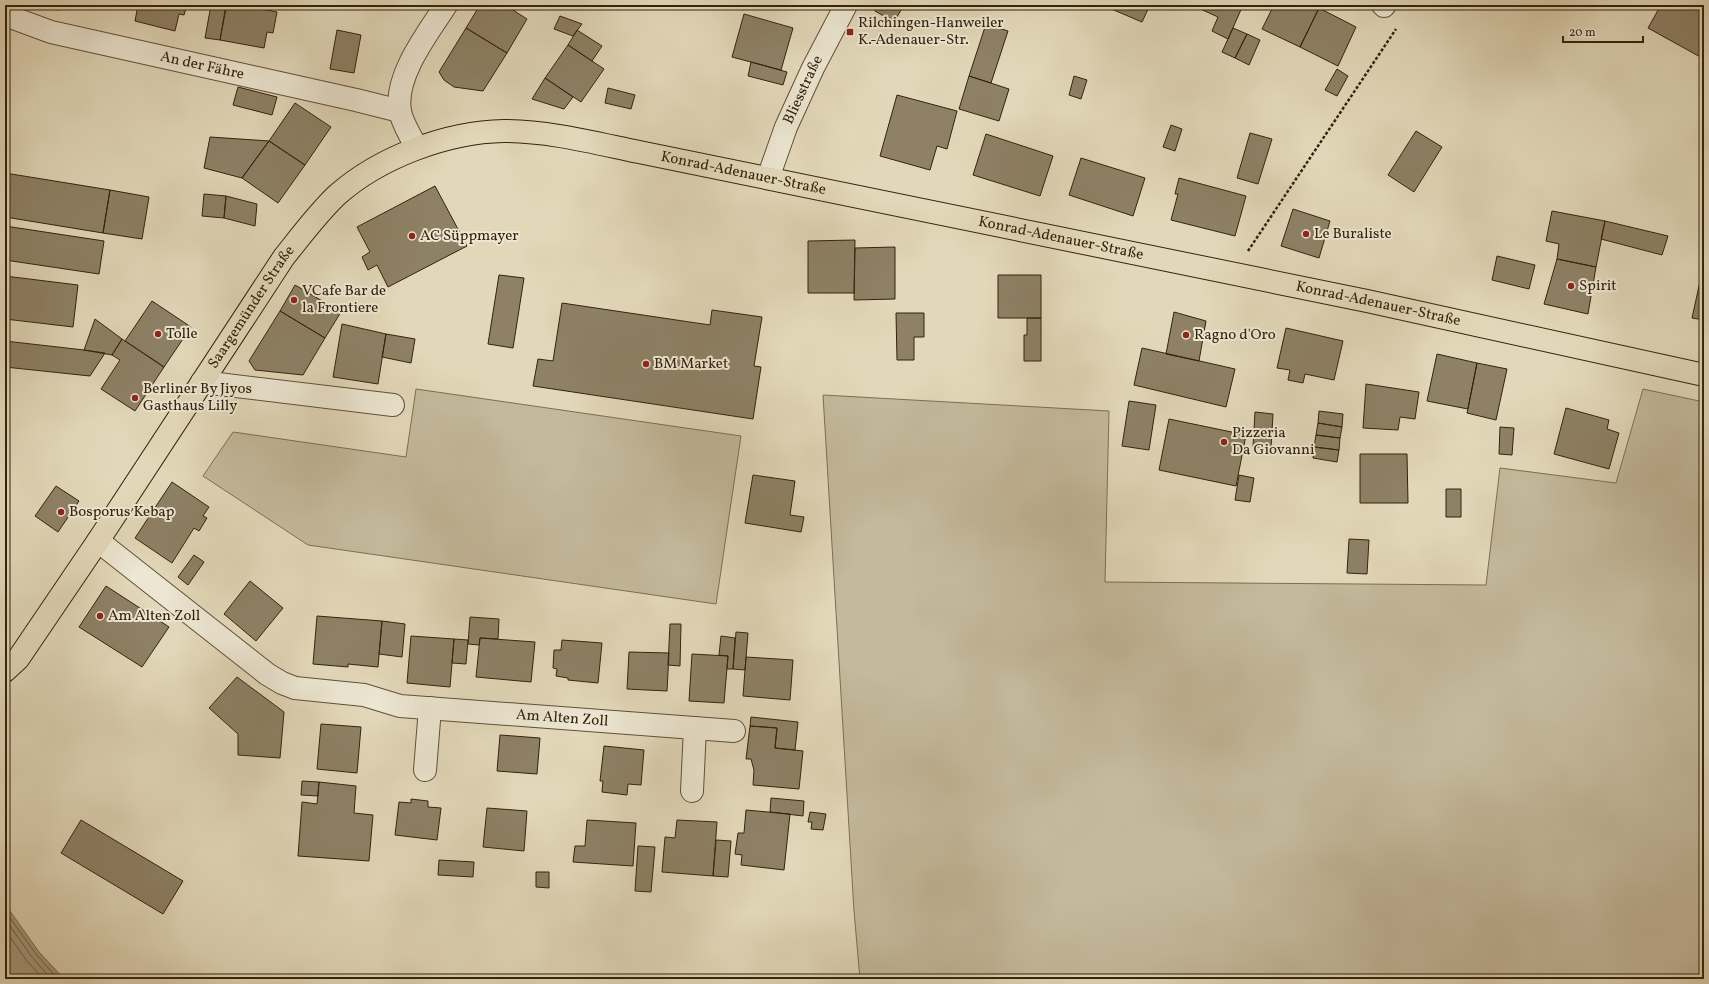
<svg xmlns="http://www.w3.org/2000/svg" width="1709" height="984" viewBox="0 0 1709 984" font-family="Vollkorn,serif">
<rect width="100%" height="100%" fill="#e2d8b9"/>
<filter id="stains"><feTurbulence type="fractalNoise" baseFrequency=".005" numOctaves="4"/><feColorMatrix values="0 0 0 0 .2 0 0 0 0 .09 0 0 0 0 .02 0 0 0 .5 -.17"/></filter>
<radialGradient id="worn" r=".72"><stop offset=".6" stop-color="#630" stop-opacity="0"/><stop offset="1" stop-color="#630" stop-opacity=".3"/></radialGradient>
<path fill="#c4b99c" stroke="#7c6e54" d="M416 389 741 436 716 604 308 545 203 476 233 432 406 457Z
M1643 389 1704 402V979H860L854 911 823 395 1109 411 1105 582 1486 585 1500 468 1616 483Z"/>
<path fill="#a79a7f" stroke="#796a51" d="M5 904 39 952 64 979H5Z"/>
<g fill="none" stroke-linecap="round" stroke-linejoin="round">
<path stroke="#6e5e46" stroke-width="1" d="M5 911 36 954 58 979
M5 919 32 957 51 979
M5 930 27 961 43 979"/>
</g>
<path fill="#8e8166" stroke="#34220d" d="M36 5H59L58 10Z
M138 5H187L184 15 179 14 175 31 135 21Z
M211 5 226 8 220 40 205 38Z
M226 5H240L277 12 273 33 267 32 264 48 220 40Z
M480 5H505L527 19 507 53 466 28Z
M878 5H891L901 10 894 22 875 11Z
M891 5H904L901 10Z
M1102 5H1150L1142 22Z
M1196 5H1243L1228 39 1212 31 1218 17 1196 7Z
M1274 5H1312L1319 8 1300 47 1262 29Z
M1661 5H1704V59L1648 28Z
M1319 8 1356 27 1338 66 1300 47Z
M744 14 793 28 781 70 732 57Z
M560 16 582 24 573 36 554 29Z
M986 24 1008 31 991 83 969 76Z
M466 28 507 53 483 91 454 87 444 80 439 72Z
M1233 28 1247 34 1235 58 1222 52Z
M337 30 361 35 354 73 330 69Z
M577 30 602 46 592 61 568 45Z
M1247 34 1260 40 1249 65 1235 58Z
M568 45 604 69 581 102 545 78Z
M751 62 787 72 783 85 748 76Z
M1337 69 1348 76 1337 96 1325 90Z
M969 76 1009 89 999 121 959 109Z
M1074 76 1087 80 1081 99 1069 95Z
M545 78 573 97 564 109 532 99Z
M238 87 277 97 272 115 233 105Z
M608 88 635 95 631 109 605 103Z
M897 95 957 111 947 149 937 146 930 170 880 156Z
M295 103 331 127 305 165 269 141Z
M1171 125 1182 129 1175 151 1163 147Z
M1416 131 1442 147 1414 192 1388 175Z
M1250 133 1272 139 1258 184 1237 178Z
M986 134 1053 156 1040 196 973 175Z
M210 137 269 141 242 178 204 168Z
M269 141 305 165 278 203 242 178Z
M1081 158 1145 178 1133 216 1069 195Z
M5 173 110 190 103 233 5 217Z
M1179 178 1246 196 1235 236 1171 220 1178 194H1175Z
M435 186 467 246 388 287 377 265 368 270 362 257 370 252 357 227Z
M110 190 149 197 142 239 103 233Z
M204 194 226 196 224 218 202 216Z
M226 196 257 204 255 226 224 218Z
M1293 209 1330 221 1319 258 1281 246Z
M1552 211 1605 221 1596 267 1557 259 1559 244 1546 241Z
M1605 221 1668 236 1662 255 1601 239Z
M5 226 104 241 99 274 5 260Z
M855 240 854 293H808V241Z
M895 247V299L854 300 855 248Z
M1497 256 1535 265 1529 289 1492 280Z
M1557 259 1596 267 1588 314 1544 304Z
M499 275 524 278 513 348 488 344Z
M998 275H1041V318H998Z
M5 276 78 285 73 327 5 319Z
M1701 277 1704 278V320L1692 318Z
M295 285 341 312 325 338 280 311Z
M152 301 191 327 164 367 125 341Z
M562 303 710 325 712 310 762 317 754 366 761 367 753 419 533 386 538 359 553 361Z
M280 311 325 338 303 375 255 370 249 361Z
M1174 312 1206 321 1199 361 1166 354Z
M896 313H924V337H914V360H897Z
M1027 318H1041V361H1024V335H1027Z
M95 319 122 339 112 355 84 350Z
M342 324 386 334 378 384 333 377Z
M1286 328 1343 341 1334 380 1305 374 1303 383 1288 380 1290 370 1277 368Z
M386 334 415 339 411 363 382 357Z
M122 339 164 367 135 411 101 389 120 360 112 355Z
M5 341 84 350 105 353 90 376 5 367Z
M1142 348 1235 369 1226 407 1134 385Z
M1437 354 1477 363 1468 409 1427 401Z
M1477 363 1507 369 1496 420 1467 413Z
M1366 384 1419 392 1415 419 1400 417 1398 430 1363 428Z
M1129 401 1156 405 1149 450 1122 446Z
M1566 408 1609 420 1607 429 1619 433 1609 469 1554 454Z
M1319 411 1343 414 1342 427 1318 423Z
M1255 412 1273 414 1271 448 1253 447Z
M1169 419 1246 435 1236 486 1159 470Z
M1318 423 1342 427 1340 438 1316 435Z
M1500 427 1514 428 1512 455 1499 454Z
M1316 435 1340 438 1339 450 1314 447Z
M1314 447 1339 450 1337 462 1313 458Z
M1360 454H1407L1408 503H1360Z
M753 475 795 481 790 515 804 517 801 532 745 523Z
M1239 475 1254 478 1250 502 1235 500Z
M172 482 209 507 203 516 207 518 199 531 194 528 172 563 135 538Z
M56 486 79 501 58 532 35 516Z
M1446 489H1461V517H1446Z
M1349 539 1369 540 1367 574 1347 573Z
M194 555 204 562 188 585 178 577Z
M250 581 283 608 256 641 224 614Z
M106 586 169 627 142 667 79 627Z
M317 616 382 621 378 667 348 664V667L313 664Z
M470 617 499 619 498 639 480 638 479 645 468 644Z
M382 621 405 624 402 657 379 654Z
M670 624H681L680 666 668 665Z
M736 632 748 633 745 670 733 669Z
M411 636 454 639 450 687 407 683Z
M721 636 735 638 733 669H727L728 656 719 655Z
M480 638 535 642 531 682 476 677Z
M454 639 468 640 466 664 452 663Z
M562 640 602 643 598 683 568 680V678L556 676 557 669 553 668 554 650H561Z
M629 652 669 653 667 691 627 689Z
M692 654 728 656 724 703 689 701Z
M746 657 793 660 790 700 743 696Z
M237 677 284 712 280 758 238 755V734L209 708Z
M751 717 798 722 795 750 775 748 777 728 750 726Z
M321 724 361 727 357 773 317 769Z
M750 726 777 728 775 748 803 751 799 789 753 785 754 770 751 759H746Z
M500 735 540 738 537 774 497 771Z
M604 746 644 750 641 785 628 784 627 795 602 792 603 781H600Z
M302 781 319 782 318 796 301 795Z
M319 782 356 786 354 813 373 815 369 861 298 856 302 802 317 804Z
M771 798 804 801 803 816 770 812Z
M411 799 428 801V807L441 808 437 840 395 835 399 802 411 803Z
M487 808 527 811 524 851 483 847Z
M746 810 790 814 784 870 741 865 742 855 735 854 738 833H744Z
M810 812 826 814 823 830 811 829 812 822H808Z
M81 820 183 881 163 914 61 853Z
M587 820 636 823 633 866 573 862 575 846H585Z
M677 820 717 822 713 876 662 872 665 837 675 838Z
M716 840 731 841 728 877 713 876Z
M638 846 655 847 651 892 635 891Z
M439 860 474 862 473 877 438 875Z
M536 872H549V888L536 887Z"/>
<g fill="none" stroke-linecap="round" stroke-linejoin="round">
<defs>
<g id="minor">
<path d="M1383 5 1384 6"/>
<path id="s1" d="M5 15 51 32 356 100 400 111"/>
<path d="M416 147C411 136 402 123 400 111 394 76 428 33 446 5"/>
<path id="s2" d="M768 178 786 127 813 68 846 5"/>
<path d="M202 382 393 405"/>
<path id="s3" d="M98 541 267 674 282 683 295 688 364 695 400 706 734 731"/>
<path d="M425 770 430 708"/>
<path d="M692 791 695 728"/>
</g>
<g id="major">
<path id="s4" d="M5 671 18 659 98 541 284 257C301 236 317 214 337 195 380 157 447 132 504 131 549 131 595 143 639 152L1367 301 1704 375"/>
</g>
</defs>
<use href="#minor" stroke="#605038" stroke-width="24"/>
<use href="#major" stroke="#34220d" stroke-width="24"/>
<path stroke="#34220d" stroke-width="2.5" stroke-dasharray="3 2" stroke-linecap="butt" d="M1248 251 1396 29
M5 703 9 701"/>
<use href="#minor" stroke="#ece6d2" stroke-width="22"/>
<use href="#major" stroke="#e2d8b9" stroke-width="22"/>
</g>
<g fill="#8f2418" stroke="#ece6d2" stroke-width="1.5">
<rect x="846" y="28" width="8" height="8" rx="2"/>
<circle cx="1306" cy="234" r="4"/>
<circle cx="412" cy="236" r="4"/>
<circle cx="1571" cy="286" r="4"/>
<circle cx="294" cy="300" r="4"/>
<circle cx="158" cy="334" r="4"/>
<circle cx="1186" cy="335" r="4"/>
<circle cx="646" cy="364" r="4"/>
<circle cx="135" cy="398" r="4"/>
<circle cx="1224" cy="442" r="4"/>
<circle cx="61" cy="512" r="4"/>
<circle cx="100" cy="616" r="4"/>
</g>
<g text-anchor="middle" dominant-baseline="central" stroke-width="4" stroke-linejoin="round" paint-order="stroke">
<g font-size="15" fill="#34220d" stroke="#ece6d2" text-anchor="start">
<text x="858" y="23">Rilchingen-Hanweiler<tspan x="858" dy="17">K.-Adenauer-Str.</tspan></text>
<text x="1314" y="234">Le Buraliste</text>
<text x="420" y="236">AC Süppmayer</text>
<text x="1579" y="286">Spirit</text>
<text x="302" y="291">VCafe Bar de<tspan x="302" dy="17">la Frontiere</tspan></text>
<text x="166" y="334">Tolle</text>
<text x="1194" y="335">Ragno d'Oro</text>
<text x="654" y="364">BM Market</text>
<text x="143" y="389">Berliner By Jiyos<tspan x="143" dy="17">Gasthaus Lilly</tspan></text>
<text x="1232" y="433">Pizzeria<tspan x="1232" dy="17">Da Giovanni</tspan></text>
<text x="69" y="512">Bosporus Kebap</text>
<text x="108" y="616">Am Alten Zoll</text>
</g>
<g font-size="15" fill="#34220d" stroke="#ece6d2">
<text stroke="none"><textPath href="#s1" startOffset="204">An der Fähre</textPath></text>
<text stroke="none"><textPath href="#s2" startOffset="95">Bliesstraße</textPath></text>
<text stroke="none"><textPath href="#s4" startOffset="1007">Konrad-Adenauer-Straße</textPath></text>
<text stroke="none"><textPath href="#s4" startOffset="1331">Konrad-Adenauer-Straße</textPath></text>
<text stroke="none"><textPath href="#s4" startOffset="1655">Konrad-Adenauer-Straße</textPath></text>
<text stroke="none"><textPath href="#s4" startOffset="440">Saargemünder Straße</textPath></text>
<text stroke="none"><textPath href="#s3" startOffset="516">Am Alten Zoll</textPath></text>
</g>
</g>
<rect width="1709" height="984" fill="none" stroke="#e2d8b9" stroke-width="20"/>
<rect x="6" y="6" width="1697" height="972" fill="none" stroke="#34220d" stroke-width="2"/>
<rect x="10" y="10" width="1689" height="964" fill="none" stroke="#34220d"/>
<path d="M1563 36v6h80v-6" fill="none" stroke="#34220d" stroke-width="2"/>
<text x="1569" y="36" font-size="12" fill="#34220d" stroke="#ece6d2" stroke-width="3" paint-order="stroke">20 m</text>
<rect width="100%" height="100%" filter="url(#stains)"/>
<rect width="100%" height="100%" fill="url(#worn)"/>
</svg>
